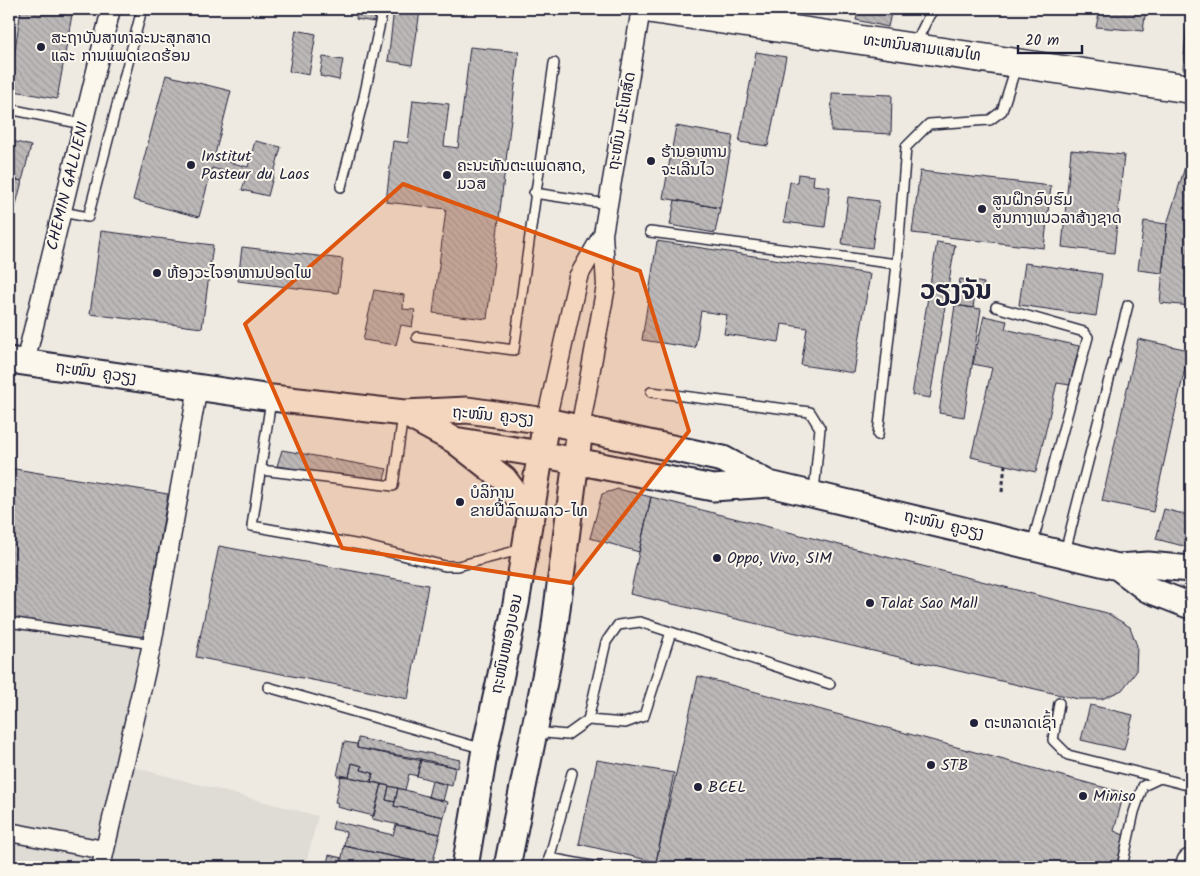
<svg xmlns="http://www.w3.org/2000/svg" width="1200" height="876" viewBox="0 0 1200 876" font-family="Kalam,'Noto Sans Lao',sans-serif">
<defs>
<pattern id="building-back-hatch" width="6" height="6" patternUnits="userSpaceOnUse" patternTransform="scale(1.25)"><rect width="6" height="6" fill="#bcb8b8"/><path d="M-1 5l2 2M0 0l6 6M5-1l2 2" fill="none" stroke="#a19e9f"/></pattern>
</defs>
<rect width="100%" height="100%" fill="#eeeae2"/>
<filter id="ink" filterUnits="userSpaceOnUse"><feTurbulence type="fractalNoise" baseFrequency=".02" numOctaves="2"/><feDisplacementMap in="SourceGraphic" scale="10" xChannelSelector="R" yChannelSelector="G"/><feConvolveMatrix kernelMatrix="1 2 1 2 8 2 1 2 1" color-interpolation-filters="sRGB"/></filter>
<g filter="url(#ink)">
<path fill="#dfdbd5" d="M9 627 148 644 129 766 318 816 305 867H9Z"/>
<path fill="url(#building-back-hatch)" stroke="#22223b" d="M21 9H73L57 99 9 90Z
M357 9H376L374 22 356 19Z
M394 9 420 11 412 65 388 61Z
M859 9H892L888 27 856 20Z
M1100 9H1146L1143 31 1096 27Z
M1188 9H1191V70L1183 69Z
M296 30 316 34 309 75 289 71Z
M470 47 519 52 487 319 433 313 446 209 386 202 393 141 408 143 413 100 449 104 444 146 458 148Z
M756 52 786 57 768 146 739 142Z
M323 57 343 60 339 80 320 76Z
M166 75 231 91 214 158 248 167 255 141 281 147 268 196 242 190 246 177 212 168 199 217 133 200Z
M832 93 892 95 891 134 831 131Z
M676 126 733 136 720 208 663 198Z
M9 140 31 146 22 181 9 178Z
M1191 148V306L1160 303 1167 224Z
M1071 150 1124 155 1114 253 1062 247Z
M920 171 1051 186 1044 248 912 233Z
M798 174 814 176 813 185 830 187 825 227 784 222 790 182 797 183Z
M9 178 22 181 9 233Z
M848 197 879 201 872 248 842 244Z
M675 200 720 208 715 233 670 225Z
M1144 221 1167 224 1162 273 1138 270Z
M101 231 213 245 202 328 90 314Z
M657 241 870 274 854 373 801 365 807 328 782 324 779 342 724 334 727 315 701 311 695 348 642 340Z
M937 242 955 245 930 398 912 395Z
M242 247 343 259 338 293 238 281Z
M1025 263 1102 274 1096 316 1019 305Z
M960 279 984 283 981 294 975 293 973 308 955 305Z
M374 290 404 295 403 309 415 310 412 327 401 325 396 345 363 340Z
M955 305 981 309 964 417 939 413Z
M984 316 1007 321 1005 329 1079 346 1070 385 1057 383 1036 472 971 457 992 368 973 364Z
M1138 339 1189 350 1153 512 1102 501Z
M282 450 387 469 383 483 277 466Z
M9 468 168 494 143 642 9 620Z
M618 489 651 497 639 552 590 538 602 494Z
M651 497 1107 613 1130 627 1137 646 1136 672 1122 690 1102 699H1078L630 594Z
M1164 509 1191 516V548L1156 539Z
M219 546 428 585 408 699 196 657Z
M698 676 1124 793 1114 831 1124 835 1116 867H680L656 862Z
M1090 705 1133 715 1124 750 1081 740Z
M358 738 460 760 458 768 357 748Z
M344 742 357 744V748L421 759 417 776 409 774 405 790 371 782 373 773 361 770 362 766 352 763 349 777 337 776Z
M421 759 455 767 452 786 417 776Z
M597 760 674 773 656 862 579 844Z
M352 763 362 766 361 770 373 773 371 782 349 777Z
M341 775 382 784 374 816 337 807 338 803 335 802Z
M432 781 447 785 443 801 428 797Z
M382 784 389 786 386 800 395 802 394 806 444 817 440 834 372 819Z
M389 786 398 788 395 802 386 800Z
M398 788 448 802 444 817 394 806Z
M334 821 393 835 396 825 440 834 432 865 344 846 346 832 332 829Z
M344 846 432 865 431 867H359L341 863Z
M329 855 342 858 341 863 359 867H326Z"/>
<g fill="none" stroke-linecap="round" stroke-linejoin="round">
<defs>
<path id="lane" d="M915 44 930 14 936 9
M9 109 83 124
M341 187 364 97 383 9
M534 193 608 204
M62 212 88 217 142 9
M650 232 897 264
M996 307 1084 332 1088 337 1032 545
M417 337 514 350 554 63
M651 392 810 412 820 428 814 492
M271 400 252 526 366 546 445 566H458L523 549
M878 435 897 264 906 147 929 124 990 120 1002 111 1016 67
M261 470 393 486 403 415
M1065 552 1128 305
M9 622 152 644
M268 687 484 749
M1059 703 1053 740 1068 755 1160 778
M588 720 606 642 618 625 640 622 830 684
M535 732 567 735 588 720 625 723 644 716 671 632
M549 858 597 867
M547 867 572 773
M1122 867 1134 812 1143 786 1160 778 1191 786"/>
<path id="street" d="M25 363 111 9
M546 421 578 277 603 234
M580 429 606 286 603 234 641 9
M9 832 104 850
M101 867 152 644 198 387"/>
<path id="secondary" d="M9 360 272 398 404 413 467 410 546 421 723 459 769 484 1118 567 1148 565 1191 569
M404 413 454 440 540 454 713 488 769 484
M454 440 504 479 532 516
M1118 567 1147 589 1191 606
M465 867 485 749 516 604 546 421
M507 867 554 632 580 429"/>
<path id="primary" d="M652 9 1191 89"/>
<path id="highway" d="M1190 867 1191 863"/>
</defs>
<use href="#lane" stroke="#22223b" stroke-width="12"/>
<use href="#street" stroke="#22223b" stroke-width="21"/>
<use href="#secondary" stroke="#22223b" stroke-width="29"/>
<use href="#primary" stroke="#22223b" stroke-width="31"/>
<use href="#highway" stroke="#22223b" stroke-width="31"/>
<path stroke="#22223b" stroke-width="3" stroke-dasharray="4 4" stroke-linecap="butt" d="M1002 492 1005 465"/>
<use href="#lane" stroke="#fbf7ec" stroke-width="9"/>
<use href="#street" stroke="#fbf7ec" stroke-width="18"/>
<use href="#secondary" stroke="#fbf7ec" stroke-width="25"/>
<use href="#primary" stroke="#fbf7ec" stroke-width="28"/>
<use href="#highway" stroke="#fbf7ec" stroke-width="28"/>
</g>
</g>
<path fill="#de560e" fill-opacity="0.2" stroke="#de560e" stroke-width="4" stroke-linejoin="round" d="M403 184 640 271 689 431 571 583 342 548 245 324Z"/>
<g fill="#22223b" stroke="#fbf7ec" stroke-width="2">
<circle cx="41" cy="47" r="5"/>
<circle cx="651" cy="161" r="5"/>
<circle cx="191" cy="165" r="5"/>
<circle cx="447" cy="175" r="5"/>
<circle cx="982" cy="209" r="5"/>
<circle cx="157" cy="273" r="5"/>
<circle cx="460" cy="502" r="5"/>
<circle cx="717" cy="558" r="5"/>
<circle cx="870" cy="603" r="5"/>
<circle cx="974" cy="723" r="5"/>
<circle cx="931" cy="765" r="5"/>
<circle cx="698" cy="787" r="5"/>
<circle cx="1083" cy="796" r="5"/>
</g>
<g text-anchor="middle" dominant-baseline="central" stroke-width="4" stroke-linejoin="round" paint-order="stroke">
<g font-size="16" fill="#22223b" stroke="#fbf7ec" text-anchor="start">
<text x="51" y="38">ສະຖາບັນສາທາລະນະສຸກສາດ<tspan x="51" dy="18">ແລະ ການແພດເຂດຮ້ອນ</tspan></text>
<text x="661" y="152">ຮ້ານອາຫານ<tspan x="661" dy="18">ຈະເລີນໄວ</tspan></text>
<text x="201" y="156">Institut<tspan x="201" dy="18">Pasteur du Laos</tspan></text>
<text x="457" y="166">ຄະນະທັນຕະແພດສາດ,<tspan x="457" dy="18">ມວສ</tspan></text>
<text x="992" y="200">ສູນຝຶກອົບຮົມ<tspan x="992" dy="18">ສູນກາງແນວລາສ້າງຊາດ</tspan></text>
<text x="167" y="273">ຫ້ອງວະໄຈອາຫານປອດໄພ</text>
<text x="470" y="493">ບໍລິການ<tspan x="470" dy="18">ຂາຍປີ້ລົດເມລາວ-ໄທ</tspan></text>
<text x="727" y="558">Oppo, Vivo, SIM</text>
<text x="880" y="603">Talat Sao Mall</text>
<text x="984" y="723">ຕະຫລາດເຊົ້າ</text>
<text x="941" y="765">STB</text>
<text x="708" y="787">BCEL</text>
<text x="1093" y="796">Miniso</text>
</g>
<g font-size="16" fill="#22223b" stroke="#fbf7ec">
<text transform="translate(922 48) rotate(8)">ທະຫນົນສາມແສນໄທ</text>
<text transform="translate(622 121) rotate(-80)">ຖະໜົນ ມະໂຫສົດ</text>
<text transform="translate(68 186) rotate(-76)">CHEMIN GALLIENI</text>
<text transform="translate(96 373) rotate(8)">ຖະໜົນ ຄູວຽງ</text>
<text transform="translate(493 416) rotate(5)">ຖະໜົນ ຄູວຽງ</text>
<text transform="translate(944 525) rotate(13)">ຖະໜົນ ຄູວຽງ</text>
<text transform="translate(507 644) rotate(-78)">ຖະໜົນໜອງບອນ</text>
</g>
<g font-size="26" font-weight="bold" fill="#22223b" stroke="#fbf7ec">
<text x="956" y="292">ວຽງຈັນ</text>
</g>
</g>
<rect width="1200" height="876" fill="none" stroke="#fbf7ec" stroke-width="30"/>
<rect x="15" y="15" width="1170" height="846" fill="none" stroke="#22223b" stroke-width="2" filter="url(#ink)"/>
<path d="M1018 45v8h64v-8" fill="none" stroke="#22223b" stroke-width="2.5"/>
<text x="1025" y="45" font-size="15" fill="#22223b" stroke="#fbf7ec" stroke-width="4" paint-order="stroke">20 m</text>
</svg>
